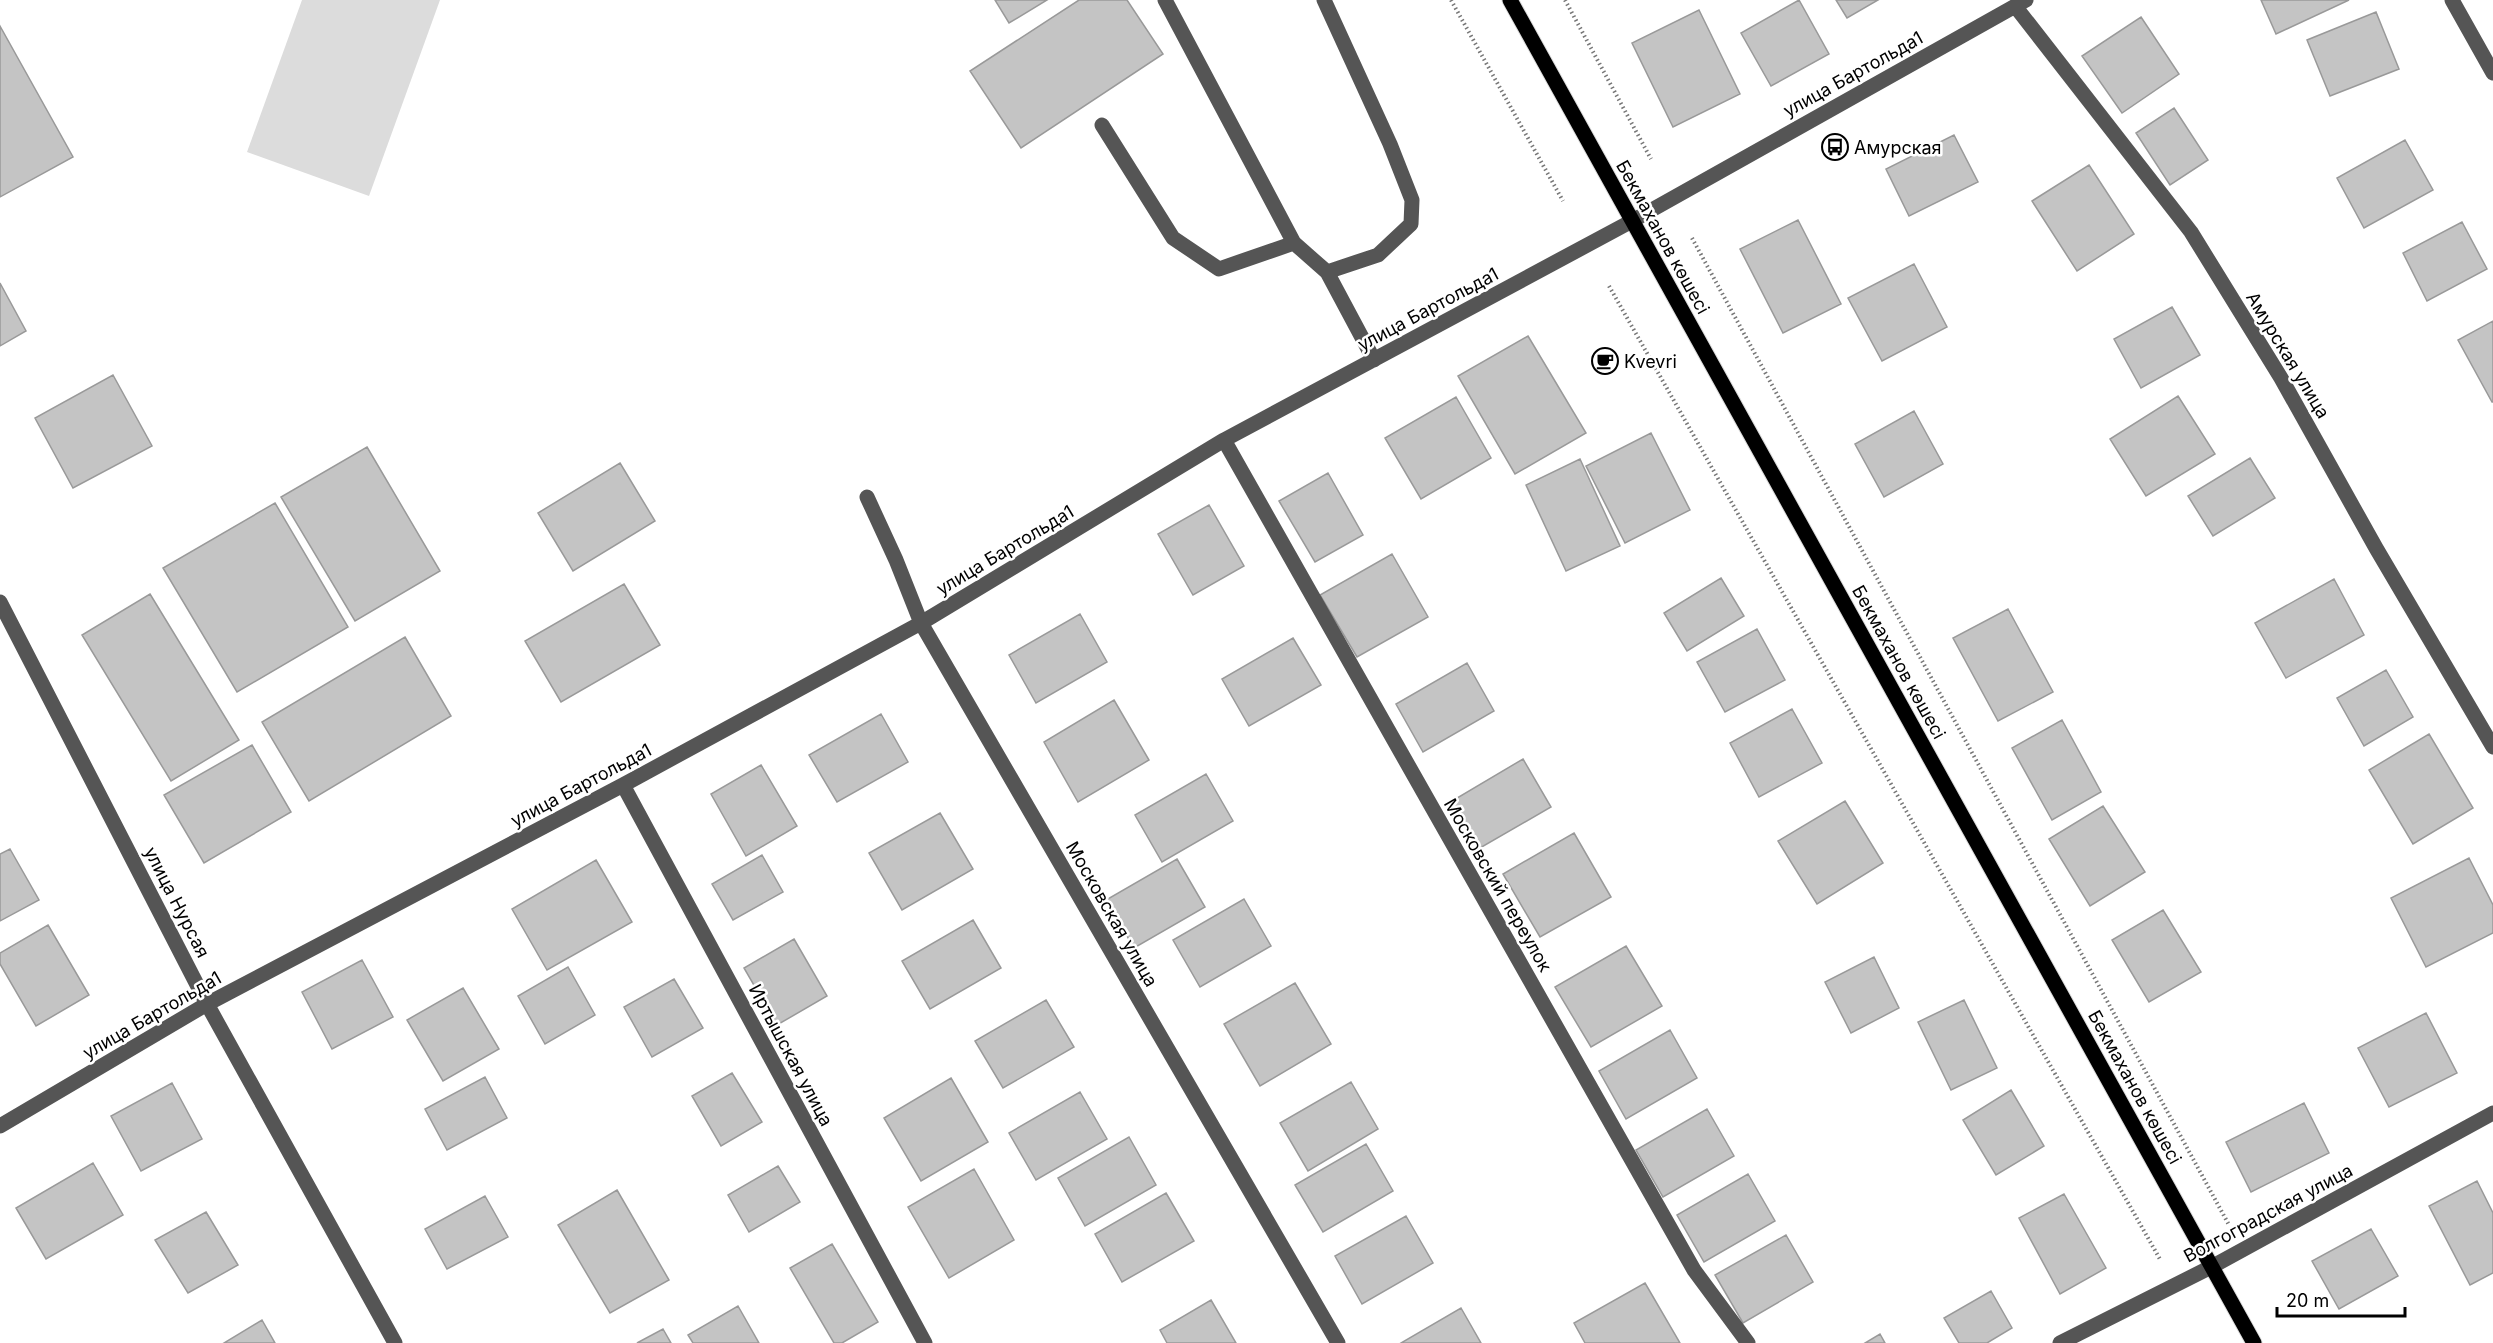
<svg xmlns="http://www.w3.org/2000/svg" width="2493" height="1343" viewBox="0 0 2493 1343" font-family="Inter,sans-serif">
<rect width="100%" height="100%" fill="#fff"/>
<path fill="#dcdcdc" d="M302 0H440L369 196 247 152Z"/>
<path fill="#c4c4c4" stroke="#999" stroke-width="1.5" d="M995 0H1047L1009 23Z
M1079 0H1127L1163 54 1021 148 970 71Z
M1799 0 1829 54 1771 86 1741 33Z
M1836 0H1878L1847 18Z
M2261 0H2349L2276 34Z
M1699 10 1740 94 1673 127 1632 43Z
M2376 12 2399 69 2330 96 2307 40Z
M2141 17 2179 74 2122 113 2082 56Z
M0 26 73 157 0 197Z
M2174 108 2208 160 2170 185 2136 133Z
M1954 135 1978 182 1909 216 1886 169Z
M2405 140 2433 190 2364 228 2337 178Z
M2089 165 2134 234 2077 271 2032 201Z
M1798 220 1841 304 1783 333 1740 249Z
M2462 222 2487 269 2427 301 2403 253Z
M1914 264 1947 327 1882 361 1848 298Z
M0 283 26 331 0 346Z
M2172 307 2200 355 2141 388 2114 339Z
M2493 321V402H2492L2458 340Z
M1528 336 1586 433 1515 474 1458 376Z
M113 375 152 446 73 488 35 418Z
M2178 396 2215 454 2146 496 2110 439Z
M1456 397 1491 458 1421 499 1385 438Z
M1914 411 1943 464 1884 497 1855 444Z
M1651 433 1690 510 1625 543 1586 466Z
M367 447 440 571 355 621 281 497Z
M2250 458 2275 498 2213 536 2188 496Z
M1580 459 1620 546 1566 571 1526 485Z
M620 463 655 521 573 571 538 513Z
M1328 473 1363 535 1315 562 1279 501Z
M275 503 348 627 237 692 163 568Z
M1209 505 1244 566 1193 595 1158 534Z
M1392 554 1428 617 1357 657 1320 595Z
M1721 578 1744 616 1687 651 1664 613Z
M2334 579 2364 635 2286 678 2255 623Z
M624 584 660 645 561 702 525 641Z
M150 594 239 740 171 781 82 635Z
M2008 609 2053 692 1998 721 1953 638Z
M1080 614 1107 662 1036 703 1009 655Z
M1757 629 1785 680 1725 712 1697 662Z
M405 637 451 716 309 801 262 722Z
M1293 638 1321 685 1249 726 1222 679Z
M1467 663 1494 711 1423 752 1396 704Z
M2386 670 2413 717 2364 746 2337 698Z
M1114 700 1149 760 1078 802 1044 742Z
M1792 709 1822 763 1759 797 1730 743Z
M881 714 908 762 837 802 809 755Z
M2062 720 2101 792 2052 820 2012 748Z
M2429 734 2473 808 2413 844 2369 770Z
M252 745 291 812 204 863 164 795Z
M1523 759 1551 807 1480 848 1452 801Z
M761 765 797 826 746 856 711 794Z
M1206 774 1233 821 1162 862 1135 815Z
M1845 801 1883 863 1817 904 1778 841Z
M2103 806 2145 872 2090 906 2049 839Z
M940 813 973 869 902 910 869 853Z
M1574 833 1611 897 1540 937 1503 874Z
M10 849 39 900 0 921V854Z
M762 855 783 892 733 920 712 884Z
M2469 858 2493 905V933L2426 967 2391 898Z
M1177 859 1205 907 1134 948 1106 900Z
M596 860 632 922 547 970 512 909Z
M1244 899 1271 946 1200 987 1173 940Z
M2163 910 2201 972 2149 1002 2112 940Z
M973 920 1001 968 930 1009 902 961Z
M48 925 89 995 36 1026 0 964V953Z
M794 939 827 996 777 1025 744 968Z
M1626 946 1662 1006 1591 1047 1555 987Z
M1874 957 1899 1008 1851 1033 1825 982Z
M362 960 393 1017 332 1049 302 992Z
M568 967 595 1015 545 1044 518 996Z
M674 979 703 1028 652 1057 624 1007Z
M1295 983 1331 1044 1260 1086 1224 1024Z
M463 988 499 1049 443 1081 407 1020Z
M1046 1000 1074 1047 1003 1088 975 1041Z
M1964 1000 1997 1068 1951 1090 1918 1022Z
M2426 1013 2457 1073 2389 1107 2358 1048Z
M1670 1030 1697 1078 1626 1119 1599 1071Z
M732 1073 762 1122 721 1146 692 1096Z
M485 1077 507 1118 447 1150 425 1109Z
M951 1078 988 1142 921 1181 884 1118Z
M1351 1082 1378 1129 1308 1171 1280 1123Z
M172 1083 202 1139 141 1171 111 1116Z
M2011 1090 2044 1146 1996 1175 1963 1120Z
M1080 1092 1107 1139 1036 1180 1009 1133Z
M2304 1103 2329 1153 2251 1192 2226 1142Z
M1707 1109 1734 1156 1663 1197 1636 1150Z
M1129 1137 1156 1185 1085 1226 1058 1178Z
M1366 1144 1393 1191 1323 1232 1295 1185Z
M93 1163 123 1215 46 1259 16 1208Z
M778 1166 800 1202 749 1232 728 1195Z
M974 1169 1014 1240 949 1278 908 1207Z
M1748 1174 1775 1221 1704 1262 1677 1215Z
M2477 1181 2493 1213V1273L2470 1285 2429 1206Z
M617 1190 669 1280 610 1313 558 1225Z
M1166 1193 1194 1241 1122 1282 1095 1234Z
M2064 1194 2106 1268 2060 1294 2019 1218Z
M485 1196 508 1237 447 1269 425 1229Z
M206 1212 238 1265 188 1293 155 1240Z
M1406 1216 1433 1263 1362 1304 1335 1256Z
M2371 1229 2398 1276 2339 1309 2312 1261Z
M1786 1235 1813 1282 1743 1323 1715 1275Z
M832 1244 878 1322 842 1343H834L790 1268Z
M1645 1283 1680 1343H1585L1574 1323Z
M1991 1291 2012 1328 1987 1343H1959L1944 1318Z
M1211 1300 1236 1343H1167L1160 1330Z
M738 1306 759 1343H693L688 1335Z
M1461 1308 1481 1343H1401Z
M262 1320 275 1343H224Z
M663 1329 671 1343H637Z
M1880 1334 1885 1343H1865Z"/>
<g fill="none" stroke-linecap="round" stroke-linejoin="round">
<defs>
<path id="major" d="M1510 0 2254 1343"/>
</defs>
<use href="#major" stroke="#dbdbdb" stroke-width="17"/>
<path stroke="#777" stroke-width="4" stroke-dasharray="1.5 3" stroke-linecap="butt" d="M1451 0 1563 201
M1565 0 1651 159
M1692 238 2229 1225
M1609 286 2161 1261"/>
<path stroke="#555" stroke-width="15" d="M1165 0 1294 243 1327 272 1378 255 1411 224 1412 200 1390 144 1324 0
M2452 0 2493 73
M2015 6 2191 232 2281 378 2376 548 2493 747
M1102 125 1173 238 1219 269 1294 243
M1327 272 1374 360
M1224 440 1694 1270 1748 1343
M867 497 896 560 921 623 1338 1343
M0 602 207 1004 395 1343
M623 785 925 1343
M0 1126 207 1004 623 785 921 623 1224 440 1632 221 2026 0
M2060 1343 2213 1266 2493 1113"/>
<use href="#major" stroke="#000" stroke-width="15"/>
</g>
<defs>
<symbol id="bus-ring" viewBox="-11 -11 22 22"><circle r="9.5" fill="#fff" stroke="#000" stroke-width="1.5"/><path d="M-5-6H5V4H4V6H2V4H-2V6H-4V4H-5ZM-3.5-4V0h7V-4ZM-3.5 1.2v1.5H-2V1.2ZM2 1.2v1.5H3.5V1.2Z" fill="#000"/></symbol>
<symbol id="cafe-ring" viewBox="-11 -11 22 22"><circle r="9.5" fill="#fff" stroke="#000" stroke-width="1.5"/><path d="M-5.5-4.5H6V0H3Q3 3.5 0 3.5H-2.5Q-5.5 3.5-5.5 0ZM3-3.2v2h1.7v-2ZM-6 4.5H4V6H-6Z" fill="#000"/></symbol>
</defs>
<g fill-rule="evenodd">
<use href="#bus-ring" x="1820" y="132" width="30" height="30"/>
<use href="#cafe-ring" x="1590" y="346" width="30" height="30"/>
</g>
<g text-anchor="middle" dominant-baseline="central" stroke-width="5" stroke-linejoin="round" paint-order="stroke">
<g font-size="18" fill="#000" stroke="#fff">
<text transform="translate(1853 74) rotate(-29)">улица Бартольда1</text>
<text transform="translate(1663 237) rotate(61)">Бекмаханов көшесі</text>
<text transform="translate(1428 309) rotate(-28)">улица Бартольда1</text>
<text transform="translate(2288 355) rotate(59)">Амурская улица</text>
<text transform="translate(1005 550) rotate(-31)">улица Бартольда1</text>
<text transform="translate(1899 662) rotate(61)">Бекмаханов көшесі</text>
<text transform="translate(581 785) rotate(-28)">улица Бартольда1</text>
<text transform="translate(1498 885) rotate(60)">Московский переулок</text>
<text transform="translate(177 902) rotate(63)">улица Нурсая</text>
<text transform="translate(1112 914) rotate(60)">Московская улица</text>
<text transform="translate(152 1015) rotate(-30)">улица Бартольда1</text>
<text transform="translate(791 1055) rotate(62)">Иртышская улица</text>
<text transform="translate(2135 1087) rotate(61)">Бекмаханов көшесі</text>
<text transform="translate(2268 1213) rotate(-28)">Волгоградская улица</text>
</g>
<g font-size="18" fill="#000" stroke="#fff" text-anchor="start">
<text x="1854" y="147">Амурская</text>
<text x="1624" y="361">Kvevri</text>
</g>
</g>
<path d="M2277 1307v9h128v-9" fill="none" stroke="#000000" stroke-width="3"/>
<text x="2286" y="1307" font-size="18" fill="#000000" stroke="#ffffff" stroke-width="4.5" paint-order="stroke">20 m</text>
</svg>
